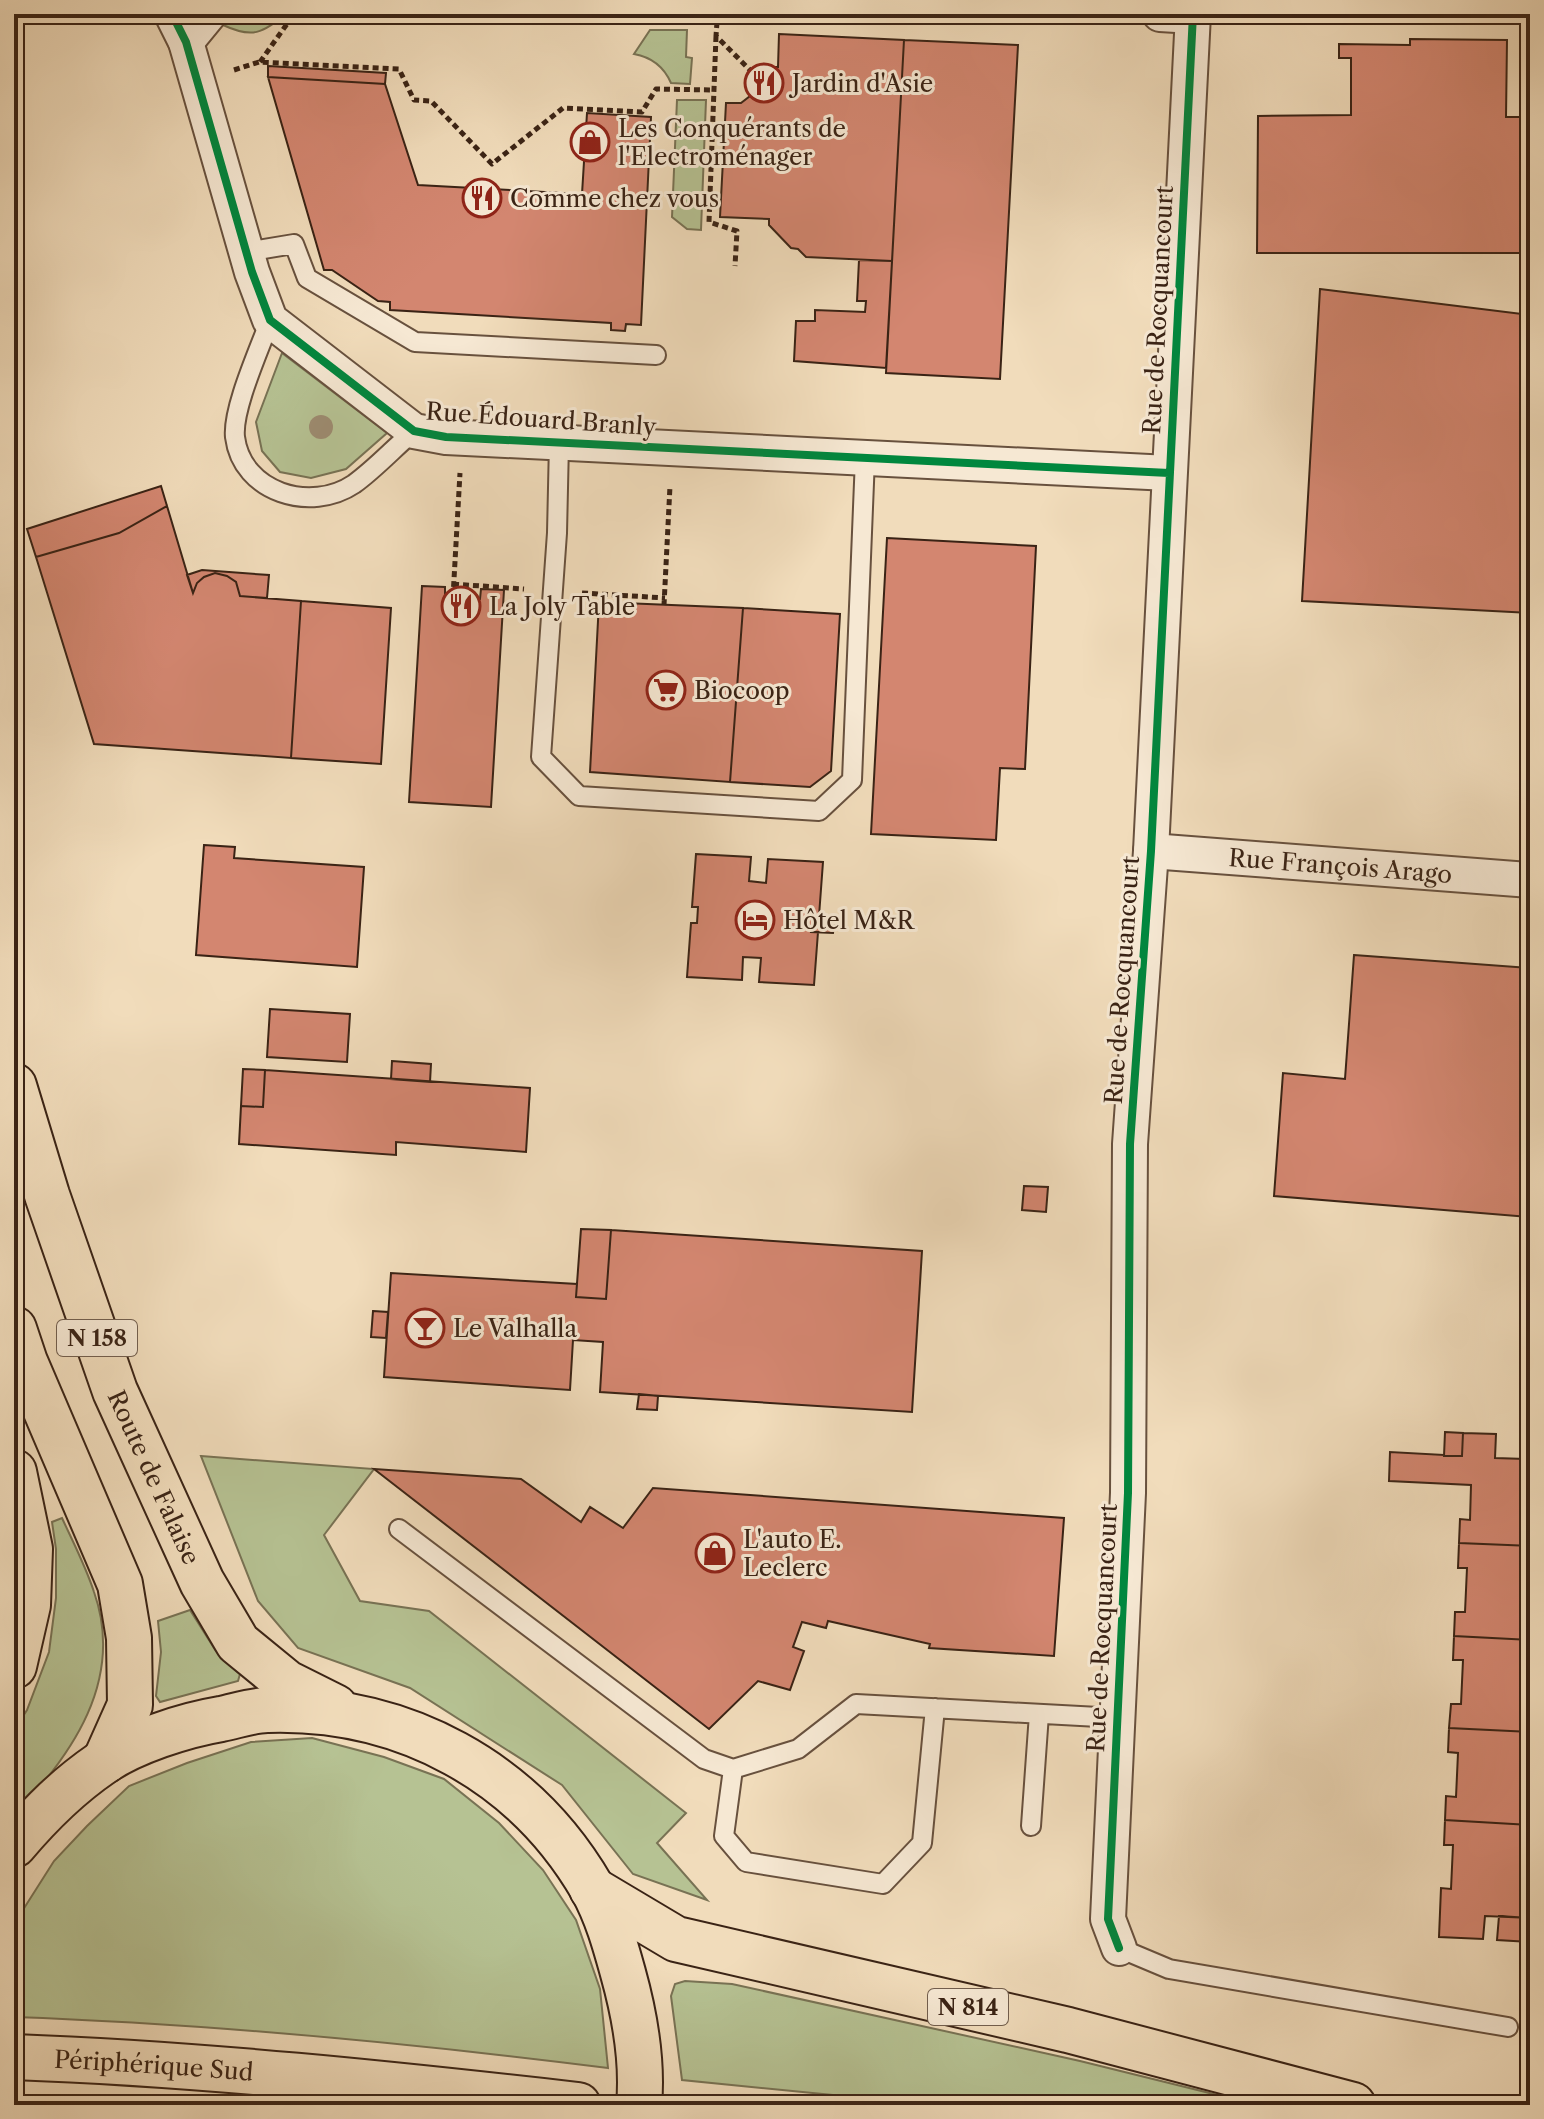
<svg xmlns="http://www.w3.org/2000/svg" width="1544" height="2119" viewBox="0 0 1544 2119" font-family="'Libre Caslon Text',serif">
<rect width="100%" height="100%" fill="#f1dcbb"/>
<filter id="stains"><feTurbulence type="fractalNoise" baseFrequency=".0025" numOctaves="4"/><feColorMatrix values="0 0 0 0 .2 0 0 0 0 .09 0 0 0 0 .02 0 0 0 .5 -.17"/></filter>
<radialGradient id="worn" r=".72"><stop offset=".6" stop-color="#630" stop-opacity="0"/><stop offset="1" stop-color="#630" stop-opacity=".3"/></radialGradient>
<path fill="#b6c293" stroke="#787254" stroke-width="2" d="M229 14H286C262 33 253 39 223 25Z
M650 30H687L686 57 692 58 690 84 671 83C664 67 651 57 634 54Z
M677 100H706L701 230 687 229 672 217Z
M282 353 387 433 346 469 311 478 280 472 262 451 256 422Z
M201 1456 374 1469 324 1535 360 1601 429 1611 686 1813 657 1843 707 1900 633 1874 562 1785 410 1688 298 1648 258 1601Z
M62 1518C73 1542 86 1567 94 1592 125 1680 72 1755 14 1816V1730L27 1710 49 1652 56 1598V1549L52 1522Z
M190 1610 216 1651 240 1674 238 1681 160 1702 156 1696 161 1652 158 1621Z
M312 1738 384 1757 444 1779 499 1823 543 1870 576 1920 600 1989 608 2068C410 2043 213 2024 14 2017V1924L54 1861 87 1826 129 1786 187 1763 251 1742Z
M685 1981 732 1984 1080 2061 1258 2105H897L833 2095 682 2080 671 1996 675 1984Z"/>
<path fill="#d38670" stroke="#3a2315" stroke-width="2" d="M779 34 904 40 892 261 806 257 798 249 791 248 769 225V219L720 217 726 103H741L750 96 749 88 773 67H778Z
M1410 39 1507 40 1506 117H1530V253H1257L1258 116 1351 115V58H1339V44L1410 45Z
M904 40 1018 45 1000 379 886 373Z
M268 66 386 73 385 84 268 77Z
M268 77 385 84 418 185 582 194 587 113 651 117 641 325 626 324 625 331 611 330V323L390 310V302L378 301 332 270H324Z
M859 260 892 261 886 368 794 361 796 321H815V310L865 312 866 301H857Z
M1320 289 1530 315V613L1302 601Z
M161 486 167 506 119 533 36 557 27 529Z
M167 506 193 593 197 583 204 577 215 573 227 576 236 582 240 596 301 601 291 758 94 744 36 557 119 533Z
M887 538 1036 546 1025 769 1000 768 996 840 871 834Z
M202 570 269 575 267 598 240 596 236 582 227 576 215 573 204 577 197 583 193 593 187 575Z
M422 586 445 587V597L480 599 481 589 504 590 491 807 409 802Z
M301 601 391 608 381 764 291 758Z
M599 602 743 608 730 782 590 772Z
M743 608 840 614 831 771 810 787 730 782Z
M204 845 235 847 234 858 364 867 357 967 196 955Z
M696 854 751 857 749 881 766 883 768 859 823 862 819 916H813L811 932H818L814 985 759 982 761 958 743 957 742 980 687 977 691 923H697L698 907H692Z
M813 916 835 918 833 933 811 932Z
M1354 955 1530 968V1217L1274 1196 1283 1073 1345 1079Z
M270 1009 350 1014 347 1062 267 1057Z
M392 1061 431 1064 430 1082 391 1079Z
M243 1069 265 1070 263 1107 241 1106Z
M265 1070 530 1088 526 1152 396 1142V1155L239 1144 241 1106 263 1107Z
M1024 1186 1048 1187 1046 1212 1022 1210Z
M581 1229 611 1230 606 1299 576 1297Z
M611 1230 922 1251 912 1412 600 1392 603 1342 573 1340 570 1390 384 1377 391 1273 577 1284 576 1297 606 1299Z
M373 1311 388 1312 386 1338 371 1337Z
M639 1394 658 1396 657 1410 637 1409Z
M1445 1432 1463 1433 1462 1456H1444Z
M1463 1433 1496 1434 1495 1458 1530 1459V1546L1459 1543 1460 1519 1470 1520 1471 1485 1389 1481 1390 1452 1462 1456Z
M374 1469 521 1479 581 1522 590 1507 623 1528 653 1488 1064 1518 1054 1656 929 1648 930 1644 828 1621 826 1628 802 1622 793 1647 804 1651 790 1690 758 1681 709 1729Z
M1459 1543 1530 1546V1640L1454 1636 1455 1612H1465L1467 1568H1458Z
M1454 1636 1530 1640V1732L1449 1728 1451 1704H1461L1463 1660H1453Z
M1449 1728 1530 1732V1825L1445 1820 1446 1796 1456 1797 1458 1753 1448 1752Z
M1445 1820 1530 1825V1918L1485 1916 1483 1939 1439 1937 1441 1888 1451 1889 1453 1845H1444Z
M1499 1916 1530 1918V1942L1497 1940Z"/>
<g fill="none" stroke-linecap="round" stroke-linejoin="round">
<defs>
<path id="service" d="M246 252 294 244 307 278 415 342 656 355
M270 320C260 348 232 409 235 437 242 493 311 513 354 484 375 469 394 448 414 431
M559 443 557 533 541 757 579 796 819 811 852 780 865 458
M399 1529 704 1759 733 1769
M935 1708 922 1843 883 1884 746 1862 724 1836 733 1769 798 1749 856 1704C943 1708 1030 1714 1117 1718
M1031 1826 1039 1714
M1119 1948 1169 1969 1508 2027"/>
<g id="minor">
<path d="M172 14 186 42 252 272 270 320 414 431 446 437 1169 473"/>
<path d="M1160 14 1193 16"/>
<path d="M186 42 209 14"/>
<path id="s1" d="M1151 851 1530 880"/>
<path d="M1119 1948 1108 1919 1128 1493 1130 1144 1151 851 1193 14"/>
</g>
<g id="trunk">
<path id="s2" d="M14 1086 47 1195 115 1391 202 1582 238 1643 287 1683 335 1707"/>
<path d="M14 1329 25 1362 120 1584 129 1638 130 1705 105 1761"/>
<path d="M14 1472 30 1549 28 1605 14 1666"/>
<path d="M14 1845C41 1813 67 1787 102 1763 132 1742 185 1725 221 1719 236 1716 253 1710 268 1710 403 1706 524 1771 592 1888 607 1915 615 1944 623 1973 635 2016 643 2061 639 2105"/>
<path d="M592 1889 676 1939 1068 2030 1353 2105"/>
<path id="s3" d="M14 2057C203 2064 391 2084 578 2105"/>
</g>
</defs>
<use href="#service" stroke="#68513e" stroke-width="22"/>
<use href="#minor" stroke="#68513e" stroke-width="38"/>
<use href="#trunk" stroke="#3a2315" stroke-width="48"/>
<path stroke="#3a2315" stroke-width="5" stroke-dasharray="6 4" stroke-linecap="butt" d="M717 22 716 36 759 79
M716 36 709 222 737 231 735 266
M260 62 294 14
M234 70 259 62 399 69 414 100 431 101 492 164 563 108 642 112 656 89 714 90
M453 584 524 589
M582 593 665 598
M453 597 460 473
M664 605 670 486"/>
<use href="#service" stroke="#f6e8d3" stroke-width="18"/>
<use href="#minor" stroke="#f6e8d3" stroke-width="34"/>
<use href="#trunk" stroke="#f1dcbb" stroke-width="44"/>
<defs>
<path id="cycleway" d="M172 14 186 42 252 272 270 320 414 431 446 437 1169 473
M1119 1948 1108 1919 1128 1493 1130 1144 1151 851 1193 14"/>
</defs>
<use href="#cycleway" stroke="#f6e8d3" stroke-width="13"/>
<use href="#cycleway" stroke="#00873e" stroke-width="8"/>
</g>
<circle fill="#9d8c71" cx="321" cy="427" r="12"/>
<defs>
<symbol id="restaurant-ring" viewBox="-11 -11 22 22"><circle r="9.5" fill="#f6e8d3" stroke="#8f2418" stroke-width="1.5"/><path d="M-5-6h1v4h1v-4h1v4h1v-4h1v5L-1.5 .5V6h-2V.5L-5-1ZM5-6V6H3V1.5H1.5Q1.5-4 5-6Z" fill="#8f2418"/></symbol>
<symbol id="shop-ring" viewBox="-11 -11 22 22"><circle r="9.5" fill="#f6e8d3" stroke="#8f2418" stroke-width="1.5"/><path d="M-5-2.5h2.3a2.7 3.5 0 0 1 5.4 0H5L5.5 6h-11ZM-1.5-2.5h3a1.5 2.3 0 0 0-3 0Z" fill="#8f2418"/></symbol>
<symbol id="supermarket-ring" viewBox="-11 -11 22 22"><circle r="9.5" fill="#f6e8d3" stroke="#8f2418" stroke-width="1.5"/><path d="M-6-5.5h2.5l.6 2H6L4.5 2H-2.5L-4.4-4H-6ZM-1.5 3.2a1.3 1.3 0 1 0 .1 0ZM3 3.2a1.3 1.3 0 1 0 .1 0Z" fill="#8f2418"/></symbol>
<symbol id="hotel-ring" viewBox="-11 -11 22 22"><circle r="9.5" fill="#f6e8d3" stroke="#8f2418" stroke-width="1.5"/><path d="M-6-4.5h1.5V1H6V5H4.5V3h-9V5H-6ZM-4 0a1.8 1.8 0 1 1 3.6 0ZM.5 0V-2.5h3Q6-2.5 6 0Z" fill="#8f2418"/></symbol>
<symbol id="bar-ring" viewBox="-11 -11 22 22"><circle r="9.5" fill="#f6e8d3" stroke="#8f2418" stroke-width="1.5"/><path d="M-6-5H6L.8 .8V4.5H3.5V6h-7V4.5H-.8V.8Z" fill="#8f2418"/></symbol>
</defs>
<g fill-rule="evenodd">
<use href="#restaurant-ring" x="742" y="61" width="44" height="44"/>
<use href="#shop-ring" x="568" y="120" width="44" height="44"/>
<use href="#restaurant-ring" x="460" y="176" width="44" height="44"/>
<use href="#restaurant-ring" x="439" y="584" width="44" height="44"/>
<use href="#supermarket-ring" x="644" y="668" width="44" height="44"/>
<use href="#hotel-ring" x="733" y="898" width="44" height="44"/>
<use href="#bar-ring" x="403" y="1306" width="44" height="44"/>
<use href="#shop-ring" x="693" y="1531" width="44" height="44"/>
</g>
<g text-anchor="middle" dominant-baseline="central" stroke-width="6" stroke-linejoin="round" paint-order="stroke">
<g fill="#f6e8d3" stroke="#725e4e" stroke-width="2">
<rect x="57" y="1320" width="80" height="36" rx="6"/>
<rect x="928" y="1989" width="80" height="36" rx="6"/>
</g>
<g font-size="22" font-weight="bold" fill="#3a2315">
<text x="97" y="1338">N 158</text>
<text x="968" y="2007">N 814</text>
</g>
<g font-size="24" fill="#3a2315" stroke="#f6e8d3" text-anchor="start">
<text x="792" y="83">Jardin d'Asie</text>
<text x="618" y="128">Les Conquérants de<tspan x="618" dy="28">l'Electroménager</tspan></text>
<text x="510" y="198">Comme chez vous</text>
<text x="489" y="606">La Joly Table</text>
<text x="694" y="690">Biocoop</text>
<text x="783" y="920">Hôtel M&amp;R</text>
<text x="453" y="1328">Le Valhalla</text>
<text x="743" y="1539">L'auto E.<tspan x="743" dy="28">Leclerc</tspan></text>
</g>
<g font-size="24" fill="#3a2315" stroke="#f6e8d3">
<text transform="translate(1158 310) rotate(-87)">Rue de Rocquancourt</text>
<text transform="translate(541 419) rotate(4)">Rue Édouard Branly</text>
<text stroke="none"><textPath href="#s1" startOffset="190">Rue François Arago</textPath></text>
<text transform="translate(1122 980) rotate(-86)">Rue de Rocquancourt</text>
<text stroke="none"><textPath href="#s2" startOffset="416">Route de Falaise</textPath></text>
<text transform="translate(1102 1628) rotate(-87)">Rue de Rocquancourt</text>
<text stroke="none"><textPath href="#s3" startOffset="140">Périphérique Sud</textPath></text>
</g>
</g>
<rect width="1544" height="2119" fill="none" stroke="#f1dcbb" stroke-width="48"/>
<rect x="16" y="16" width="1512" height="2087" fill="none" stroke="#3a2315" stroke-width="4"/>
<rect x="24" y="24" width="1496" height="2071" fill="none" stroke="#3a2315" stroke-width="2"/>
<rect width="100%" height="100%" filter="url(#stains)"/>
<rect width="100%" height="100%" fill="url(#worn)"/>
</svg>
